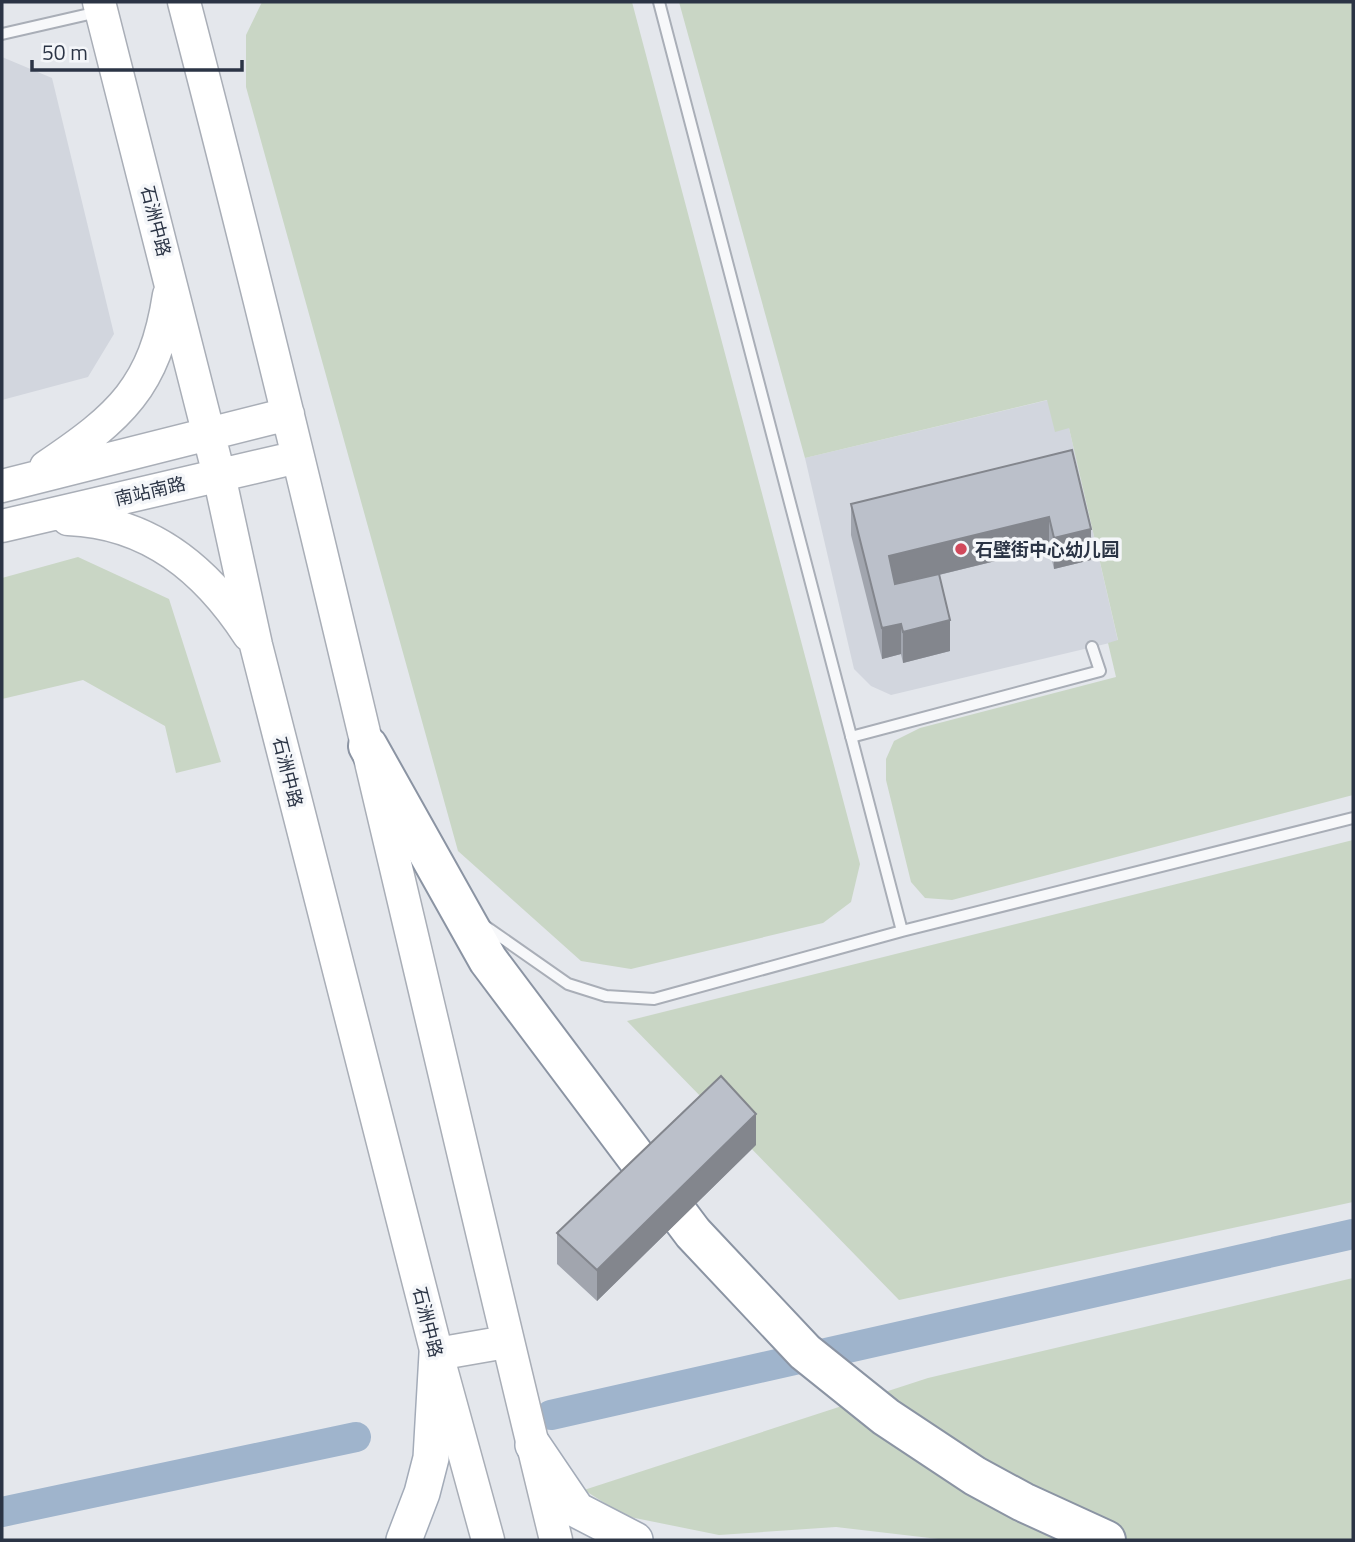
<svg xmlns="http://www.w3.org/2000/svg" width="1355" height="1542" viewBox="0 0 1355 1542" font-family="'Titillium Web','Noto Sans SC',sans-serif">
<rect width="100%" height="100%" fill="#e4e7ec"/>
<path fill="#d2d6de" d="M2 57 52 78 114 334 88 377 2 400Z
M1048 400 1069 428 1118 641 891 695 871 686 854 669 805 458Z"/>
<path fill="#c9d6c5" d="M262 2H632L860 864 851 902 823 923 631 969 581 961 458 851 246 87V35Z
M679 2H1353V795L952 900 925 898 911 882 886 780V759L894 741 920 728 1116 677 1108 643 1118 640 1069 428 1055 432 1047 400 805 458Z
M78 557 169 599 221 762 176 773 165 726 83 680 2 699V578Z
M1353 840V1202L899 1300 627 1021Z
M1353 1278V1540H947L836 1527 719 1535 625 1516 584 1490 928 1378Z"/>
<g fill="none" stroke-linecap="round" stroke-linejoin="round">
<path stroke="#9fb4cc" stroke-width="30" d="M551 1415 1353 1234
M2 1512 356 1437"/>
<defs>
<path id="lane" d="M659 2 902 931
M2 34 98 12
M851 737 1100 671 1092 647
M485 926 568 984 606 996 654 999 902 931 1353 818"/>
<path id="secondary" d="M99 2 219 475 256 645 437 1354 488 1540
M184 2C317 512 431 1028 556 1540
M46 467C120 417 155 387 169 295
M2 486 288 414
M68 519C149 522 206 569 249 635
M2 526 298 457
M437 1354 506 1342"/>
<path id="primary" d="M533 1445 577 1510 635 1540
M404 1540 422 1493 431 1458 437 1354"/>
<path id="highway" d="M368 746 488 960 693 1233 805 1352 886 1417 975 1476 1023 1502 1106 1540"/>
</defs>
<use href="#lane" stroke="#a9aeb7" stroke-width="14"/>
<use href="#secondary" stroke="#a9aeb7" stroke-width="35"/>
<use href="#primary" stroke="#a3abb8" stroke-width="38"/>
<use href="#highway" stroke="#8b94a3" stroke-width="42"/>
<use href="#lane" stroke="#f7f8fa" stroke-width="10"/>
<use href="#secondary" stroke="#fff" stroke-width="32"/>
<use href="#primary" stroke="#fff" stroke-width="35"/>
<use href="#highway" stroke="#fff" stroke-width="38"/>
</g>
<path fill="#a1a5ae" d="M1072 450 1091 560 1054 569 1049 548 939 575 950 651 903 663 901 654 882 659 851 535V504Z
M756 1145 597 1301 557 1264V1233Z"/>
<path fill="#83868d" d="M1049 517V548L889 587V556Z
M1091 529V560L1054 569V538Z
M950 620V651L903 663V632Z
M901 624V654L882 659V628Z
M756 1114V1145L597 1301V1270Z"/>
<path fill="#bbc0ca" stroke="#83868d" stroke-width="2" d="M1072 450 1091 529 1054 538 1049 517 889 556 895 584 939 574 950 620 903 632 901 624 882 628 851 504Z
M721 1076 756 1114 597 1270 557 1233Z"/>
<circle fill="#d1495b" stroke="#f4f6f9" stroke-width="2.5" cx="961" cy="549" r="7"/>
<g text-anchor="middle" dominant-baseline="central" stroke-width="7" stroke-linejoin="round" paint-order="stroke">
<g font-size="18" fill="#2b3445" stroke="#f4f6f9">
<text transform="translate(156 221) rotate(76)">石洲中路</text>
<text transform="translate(150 491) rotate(-13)">南站南路</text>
<text transform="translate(288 772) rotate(76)">石洲中路</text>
<text transform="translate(428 1322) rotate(76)">石洲中路</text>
</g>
<g font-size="18" font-weight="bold" fill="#2b3445" stroke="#f4f6f9" text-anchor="start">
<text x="975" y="549">石壁街中心幼儿园</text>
</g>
</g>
<rect width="1355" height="1542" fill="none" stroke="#2b3445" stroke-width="7"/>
<path d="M32 60v10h210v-10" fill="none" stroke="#2b3445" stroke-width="3.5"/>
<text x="42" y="60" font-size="21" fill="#2b3445" stroke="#f4f6f9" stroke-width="5" paint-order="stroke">50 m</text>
</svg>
